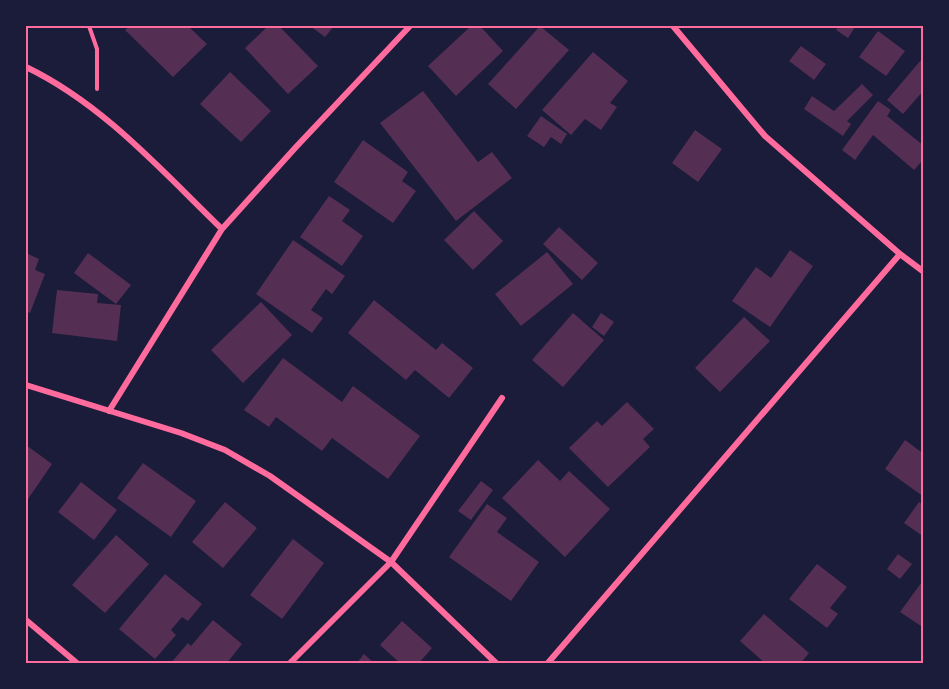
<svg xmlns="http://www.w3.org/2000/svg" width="949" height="689" viewBox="0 0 949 689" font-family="'Sofia Sans Condensed',sans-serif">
<rect width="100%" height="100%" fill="#1b1b3a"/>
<path fill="#542f53" d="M130 26H188L207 44 173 77 125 30Z
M268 26H279L318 66 288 94 245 48Z
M310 26H334L325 37Z
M471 26H480L503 51 456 96 428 66Z
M540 26 569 50 516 109 488 84Z
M839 26H853L855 27 848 38 836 30Z
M878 31 905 51 886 76 859 57Z
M801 46 826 64 814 80 789 61Z
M593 52 628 81 610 103 617 107 601 130 585 119 571 135 542 110Z
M921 60 924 62V90L903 114 887 100Z
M230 72 271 111 241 142 200 104Z
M862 84 873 95 847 121 851 124 843 136 804 109 812 96 834 111Z
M423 91 478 162 492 152 512 178 456 221 380 123Z
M878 101 891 110 887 116 924 146V159L914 170 873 135 855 160 842 150Z
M541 116 567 134 561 144 551 137 544 147 527 136Z
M695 130 722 149 698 182 672 163Z
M363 140 408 172 402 181 416 191 393 223 334 182Z
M329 196 350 210 342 221 363 236 342 266 300 237Z
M474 211 503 241 473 270 444 240Z
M559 227 598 263 582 280 543 244Z
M293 240 345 276 332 294 326 289 311 310 323 318 312 333 256 294Z
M790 250 813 266 770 327 732 301 756 267 771 278Z
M547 252 573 284 521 326 495 294Z
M26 253 39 259 35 270 45 274 30 313 26 311Z
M88 253 131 285 116 304 74 273Z
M57 290 98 294 97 303 121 305 117 341 52 333Z
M374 300 436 350 442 343 473 368 449 398 415 370 406 380 348 333Z
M261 302 292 335 243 383 211 350Z
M573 313 604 340 563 387 532 360Z
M601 313 614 322 604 336 592 327Z
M744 317 770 341 720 392 695 368Z
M283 358 342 402 353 386 420 436 388 479 332 438 322 451 276 417 269 427 244 410Z
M627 402 654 429 643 439 650 447 608 487 569 448 597 421 602 426Z
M905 440 924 454V497L885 469Z
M26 445 52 464 26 502Z
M538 460 560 481 569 471 610 509 565 557 502 498Z
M143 463 196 501 171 537 117 498Z
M481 481 493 490 471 520 458 511Z
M81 482 117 510 94 540 58 512Z
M225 502 257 528 223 568 192 542Z
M919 502 924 506V537L904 523Z
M487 504 507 518 497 532 539 562 511 601 449 557Z
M116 535 149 564 105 613 72 585Z
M293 539 324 563 282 619 250 595Z
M898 554 912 564 900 579 887 569Z
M817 564 847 587 830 608 838 614 827 628 789 599Z
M165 574 202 604 188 621 182 617 171 630 176 635 155 659 119 629Z
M924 579V628L900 612Z
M764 614 809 653 800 664H766L740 641Z
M213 620 242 644 226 664H170L188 643 191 646Z
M402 621 432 648 418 664H401L380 645Z
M364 654 375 664H356Z"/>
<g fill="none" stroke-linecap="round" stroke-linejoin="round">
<path stroke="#ff6b9d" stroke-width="4" d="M89 26 97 49V89"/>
<path stroke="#ff6b9d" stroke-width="6" d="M673 26 765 136 900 254 924 272
M26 67C103 104 161 170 222 229
M26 385 181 433 225 450 270 476 391 562 497 664
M109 411 222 229 296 147 410 26
M26 620 78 664
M289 664 391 562 502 398
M547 664 900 254"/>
</g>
<rect width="949" height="689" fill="none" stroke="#1b1b3a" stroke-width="54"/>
<rect x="27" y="27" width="895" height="635" fill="none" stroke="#ff6b9d" stroke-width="2"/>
</svg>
